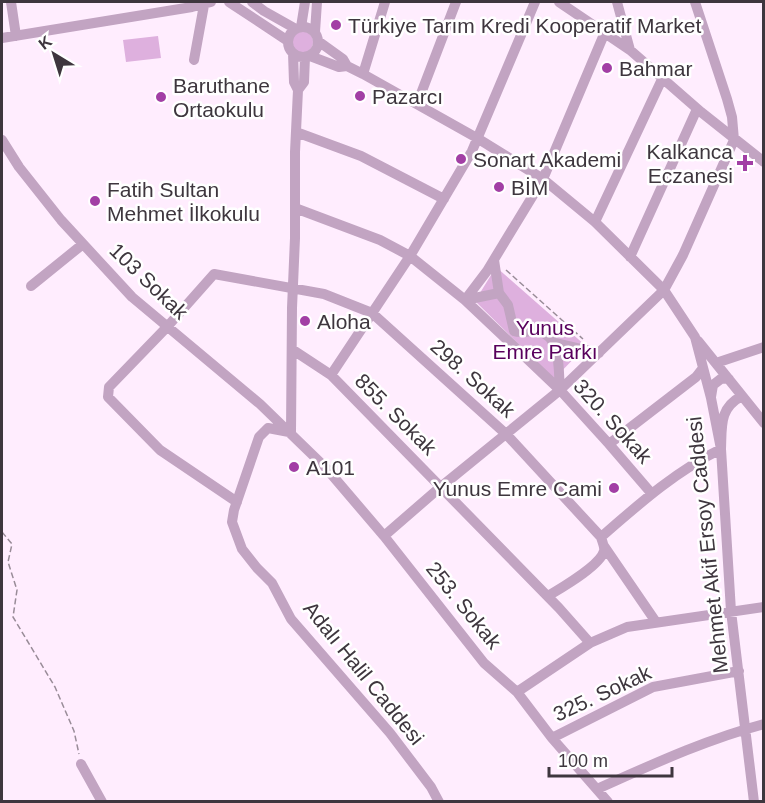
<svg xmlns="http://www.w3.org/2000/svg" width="765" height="803" viewBox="0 0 765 803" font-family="Helvetica,sans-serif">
<rect width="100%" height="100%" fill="#ffedfe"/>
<path fill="#deb0de" d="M291 42a11 11 0 1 1 22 0a11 11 0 1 1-22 0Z
M158 36 161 58 126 62 123 40Z
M496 267 586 346 554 379 475 301Z"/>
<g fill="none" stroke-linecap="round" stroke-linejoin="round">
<path stroke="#998c98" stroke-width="1.5" stroke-dasharray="6 3" stroke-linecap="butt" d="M506 270 583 339
M2 532 12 544 8 562 17 590 13 617 55 687 74 731 79 754"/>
<path stroke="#c2a4c2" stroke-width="10" d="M11 2 16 36
M229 2 288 41
M252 2 264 11 296 29
M559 2 630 50 701 112 764 162
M617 2 630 50
M288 42a15 15 0 1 1 30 0a15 15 0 1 1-30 0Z
M301 27 305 2
M315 32 317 2
M2 38 192 7 211 2
M318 41 343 59 347 66
M293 53 294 82 298 90
M310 56 339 67 347 66 363 74 477 138 543 179 595 222 664 290 695 337 711 398 721 449 731 611 754 802
M194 60 204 5
M363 74 385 2
M298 90 304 82 305 57
M417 104 456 2
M296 132 361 156 444 199
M2 140 19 167 61 220 132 297 260 404 326 468 384 536 484 663 517 692 552 738 608 802
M295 208 380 240 410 256 465 300 560 390 609 444 652 494
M595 222 663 77
M630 257 697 109
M494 260 499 293 508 305 514 331C522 334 529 330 538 331 562 336 558 370 560 390
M31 286 83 244
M465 300 487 271 543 179 605 32
M465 300 499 293
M698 341 764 423
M556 343 599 353
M293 350 331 375 559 608 590 643
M716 363 764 347
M331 375 410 256 472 151 535 2
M711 397 713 385 722 378 729 379
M289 432 268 428 259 437 234 510 232 522 242 549 257 568 272 583 291 619 390 733 431 787 439 802
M291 432 292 308 295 238V152L298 90
M609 444 696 377 703 368
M237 502 160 450 108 397 109 387 167 327 214 274 324 294 372 313 506 434 601 537
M384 536 437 490 560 390 664 290 683 255 734 140 732 117 727 99 695 2
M604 546 656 622
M548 596C561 588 600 566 604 551 605 547 602 541 601 537 639 504 676 471 721 449 722 426 719 408 742 396
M517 692 590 643 627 627 764 607
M552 738 653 687 739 671
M81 764 102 802
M597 789C651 765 707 739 764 724"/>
</g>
<g fill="#a23fa5" stroke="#fff" stroke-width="2">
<circle cx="336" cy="25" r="6"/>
<circle cx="607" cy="68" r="6"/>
<circle cx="360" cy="96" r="6"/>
<circle cx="161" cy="97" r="6"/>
<circle cx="461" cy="159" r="6"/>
<path d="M742 154h6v6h6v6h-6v6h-6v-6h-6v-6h6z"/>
<circle cx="499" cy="187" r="6"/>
<circle cx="95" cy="201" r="6"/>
<circle cx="305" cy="321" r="6"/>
<circle cx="294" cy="467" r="6"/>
<circle cx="614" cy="488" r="6"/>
</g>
<g text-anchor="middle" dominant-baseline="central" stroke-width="5" stroke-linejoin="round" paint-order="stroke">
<g font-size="21" fill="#3e363e" stroke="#fff" text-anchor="start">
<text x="348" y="25">Türkiye Tarım Kredi Kooperatif Market</text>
<text x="619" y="68">Bahmar</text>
<text x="173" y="85">Baruthane<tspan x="173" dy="24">Ortaokulu</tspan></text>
<text x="372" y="96">Pazarcı</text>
<text x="733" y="151" text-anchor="end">Kalkanca<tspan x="733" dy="24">Eczanesi</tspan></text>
<text x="473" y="159">Sonart Akademi</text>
<text x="511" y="187">BİM</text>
<text x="107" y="189">Fatih Sultan<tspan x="107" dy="24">Mehmet İlkokulu</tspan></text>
<text x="317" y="321">Aloha</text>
<text x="306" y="467">A101</text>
<text x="602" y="488" text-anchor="end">Yunus Emre Cami</text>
</g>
<g font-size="21" fill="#3e363e" stroke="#fff">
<text transform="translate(149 281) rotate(44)">103 Sokak</text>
<text transform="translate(473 378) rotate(42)">298. Sokak</text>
<text transform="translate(396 414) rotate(45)">855. Sokak</text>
<text transform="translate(613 421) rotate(48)">320. Sokak</text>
<text transform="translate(707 545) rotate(-96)">Mehmet Akif Ersoy Caddesi</text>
<text transform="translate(464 605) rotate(51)">253. Sokak</text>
<text transform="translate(364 673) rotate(51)">Adalı Halil Caddesi</text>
<text transform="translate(602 693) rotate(-25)">325. Sokak</text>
</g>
<g font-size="21" fill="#58005c" stroke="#fff">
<text x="545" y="327">Yunus<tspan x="545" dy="24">Emre Parkı</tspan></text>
</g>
</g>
<rect width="765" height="803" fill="none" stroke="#3e363e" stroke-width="6"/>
<g transform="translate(54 54) rotate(322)" stroke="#ffffff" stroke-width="4.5" paint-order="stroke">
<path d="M0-4.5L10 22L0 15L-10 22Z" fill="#3e363e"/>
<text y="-9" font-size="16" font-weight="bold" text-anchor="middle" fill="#3e363e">K</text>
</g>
<path d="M549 767v9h123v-9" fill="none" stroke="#3e363e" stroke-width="3"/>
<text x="558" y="767" font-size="18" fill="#3e363e" stroke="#ffffff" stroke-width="4.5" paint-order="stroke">100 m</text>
</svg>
